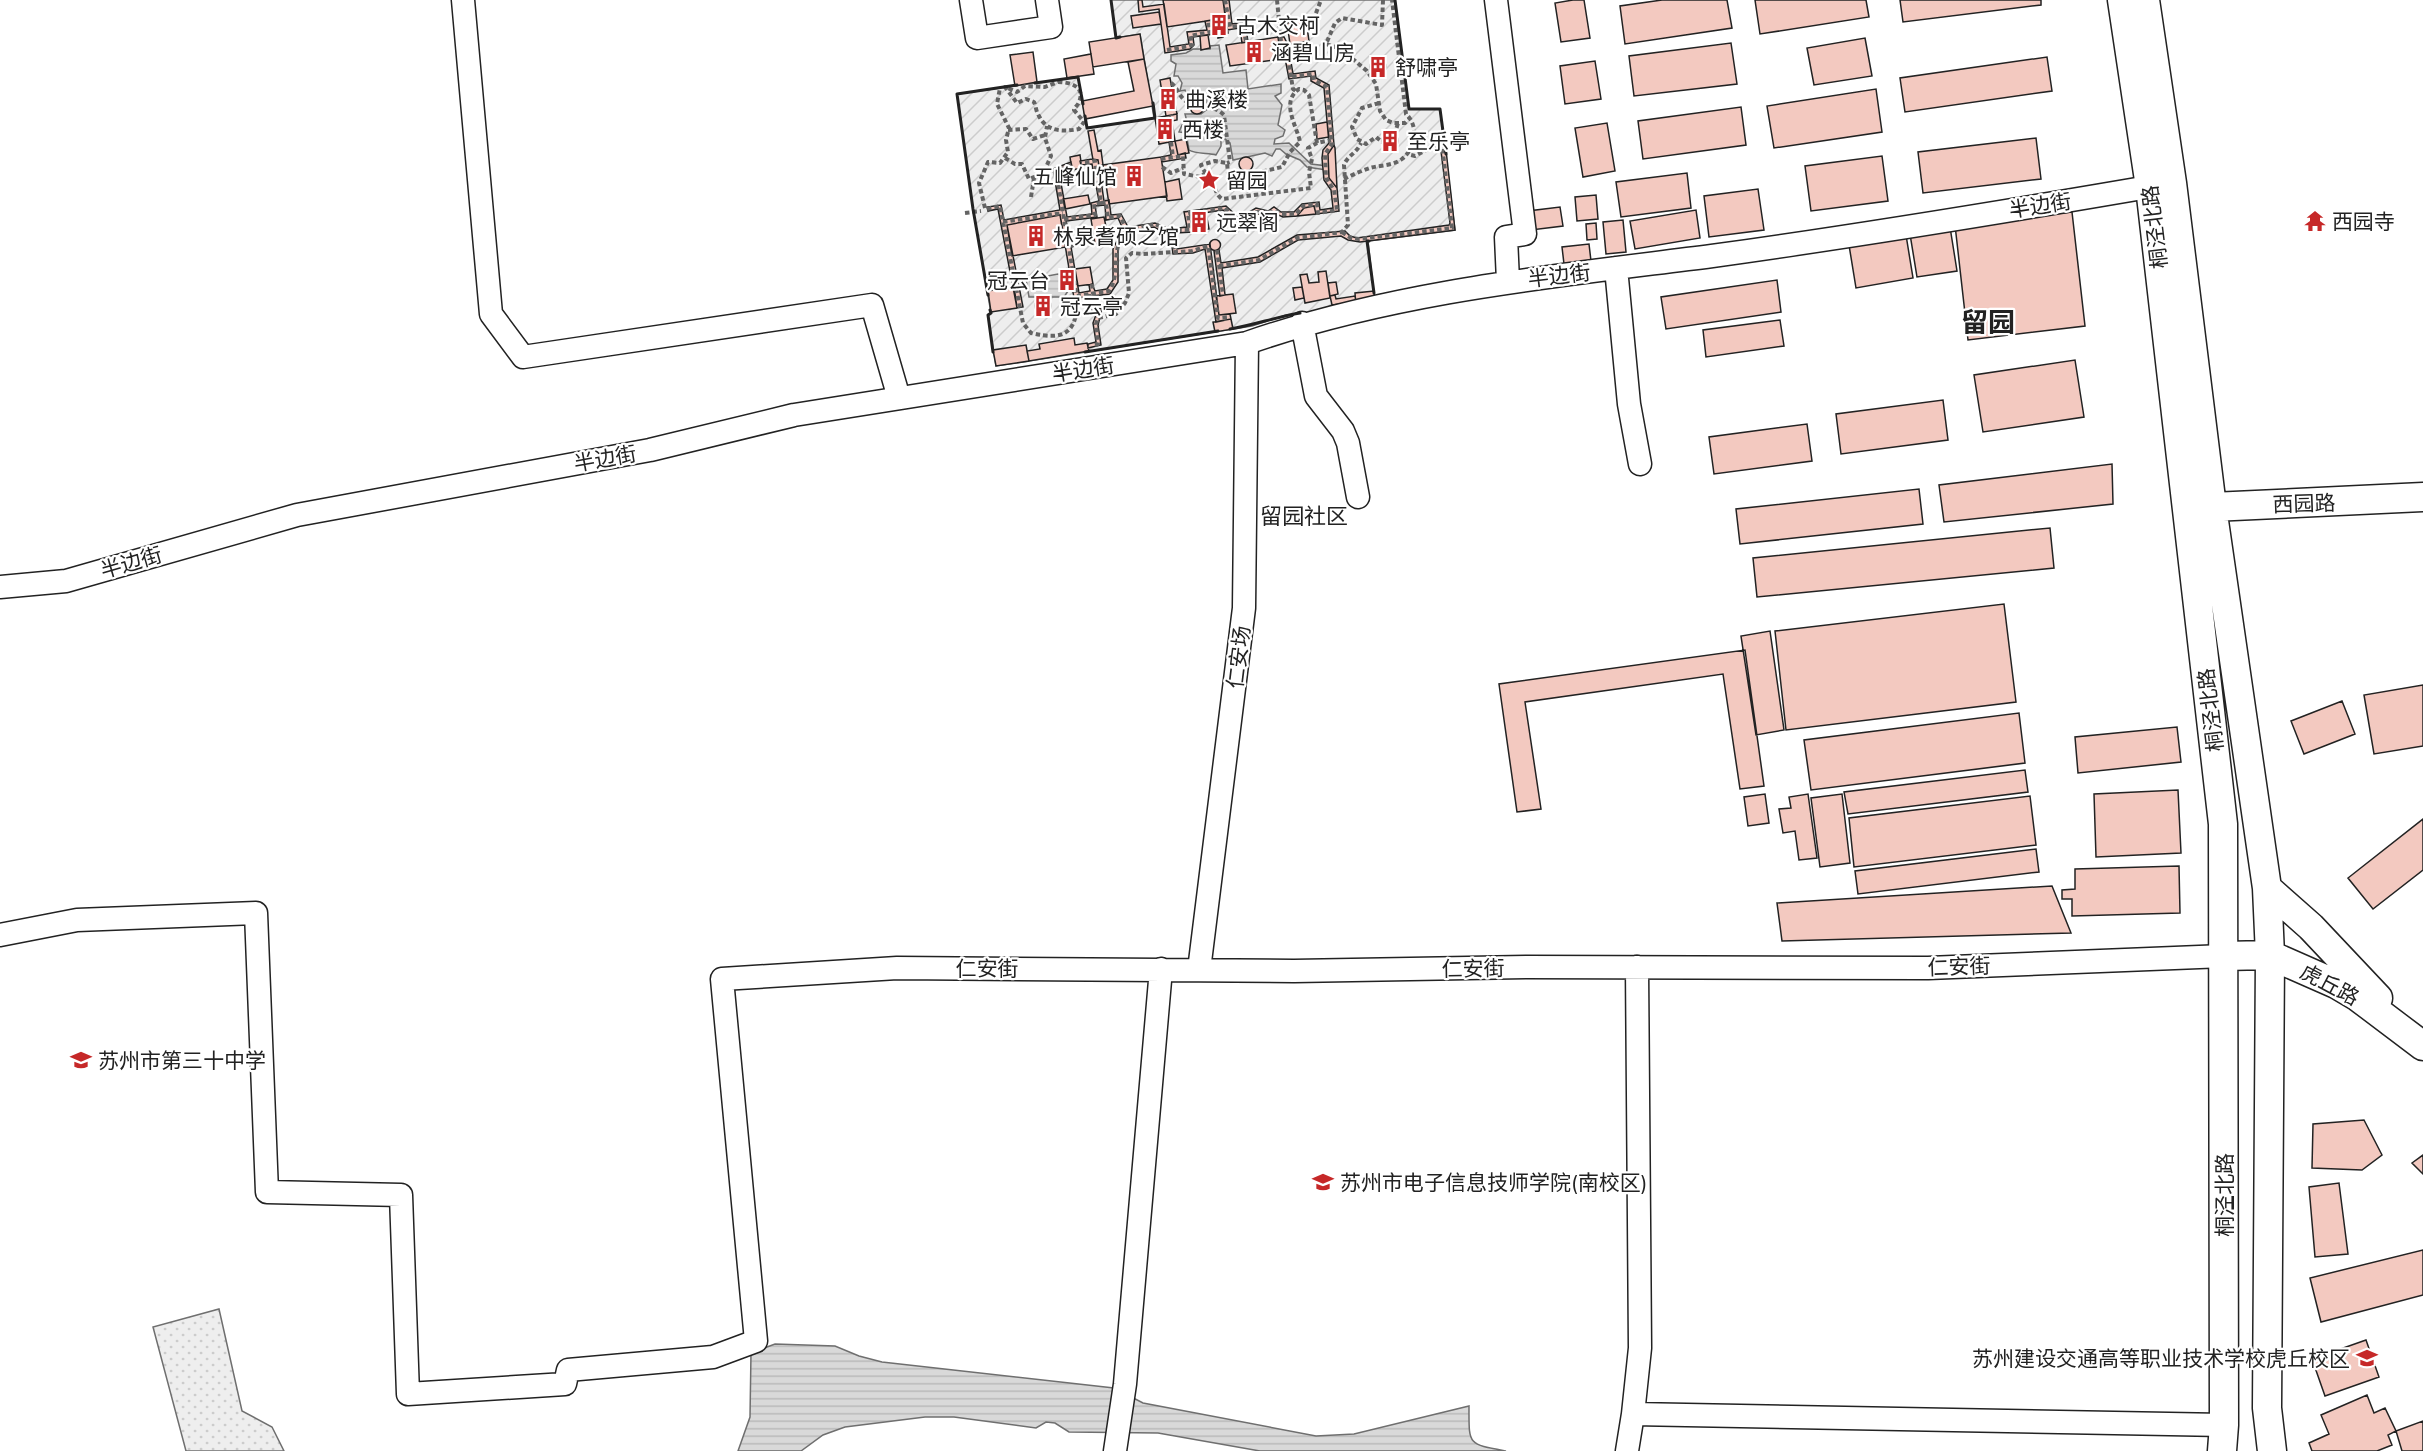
<svg xmlns="http://www.w3.org/2000/svg" width="2423" height="1451" viewBox="0 0 2423 1451" font-family="Mulish,'Noto Sans SC',sans-serif">
<defs>
<pattern id="grass-dots" width="8" height="8" patternUnits="userSpaceOnUse" patternTransform="scale(1.5)"><rect width="8" height="8" fill="#eee"/><path d="M2 2h.1M6 6h.1" fill="none" stroke="#ccc" stroke-width="1.8" stroke-linecap="round"/></pattern>
<pattern id="garden-furrows" width="10" height="10" patternUnits="userSpaceOnUse" patternTransform="scale(1.5)"><rect width="10" height="10" fill="#eee"/><path d="M-1 1l2-2M0 10L10 0M9 11l2-2" fill="none" stroke="#ccc"/></pattern>
<pattern id="water-rules" width="6" height="5" patternUnits="userSpaceOnUse" patternTransform="scale(1.5)"><rect width="6" height="5" fill="#d9d9d9"/><path d="M0 2.5h6" fill="none" stroke="#bababa"/></pattern>
</defs>
<rect width="100%" height="100%" fill="#fff"/>
<path fill="url(#grass-dots)" stroke="#6f6f6f" stroke-width="1.5" d="M219 1309 242 1411 272 1427 284 1451H186L153 1327Z"/>
<path fill="url(#garden-furrows)" stroke="#6f6f6f" stroke-width="1.5" d="M1111 0H1395L1409 109H1440L1455 230 1368 241 1375 304 1286 315 1252 326 996 366 988 315 991 313 973 209 957 94 1078 77 1087 128 1154 118 1140 34 1116 38Z"/>
<path fill="url(#water-rules)" stroke="#6f6f6f" stroke-width="1.5" d="M1219 45 1223 73 1246 70 1248 89 1281 84V93L1275 96 1282 105 1278 125 1285 130 1283 136 1275 139 1274 144 1289 143 1311 164 1327 166 1326 170 1307 167 1300 160 1286 154 1280 149H1276L1272 156 1265 153 1233 160 1230 143 1225 139H1221V146L1216 155C1208 153 1195 154 1189 150L1186 133 1179 132 1182 125 1187 122 1185 114H1201L1214 104 1207 103 1204 94 1191 96 1190 93H1186L1185 90 1180 91 1182 83 1178 76H1174L1176 64 1171 61V55L1186 53 1193 49H1210V46Z
M1058 274 1060 275 1063 286H1067L1068 291 1064 297H1029L1026 280Z
M775 1344 835 1346 859 1356 882 1362 1114 1388 1143 1403 1316 1436 1354 1434 1469 1406C1469 1445 1467 1444 1506 1451H1260L1158 1433 1069 1432 1055 1423 1046 1422 1036 1428 954 1417H925L845 1427 823 1435 801 1451H738L750 1417 751 1353Z"/>
<path fill="#f3c9c0" stroke="#222" stroke-width="1.5" fill-rule="evenodd" d="M1138 0H1142L1143 7 1164 4 1170 47 1189 44 1187 32 1207 30 1205 21 1211 20 1213 34 1193 37 1194 45 1190 49 1165 53 1159 9 1139 12Z
M1163 0H1223L1226 18 1167 27Z
M1223 0H1229L1232 24 1245 22 1248 42 1242 43 1240 28 1227 30Z
M1573 0H1584L1590 38 1561 42 1555 3Z
M1662 0H1727L1732 28 1625 44 1620 6Z
M1755 0H1866L1869 17 1760 34Z
M1900 0H2041V5L1903 22Z
M1159 12 1161 24 1133 28 1131 16Z
M1226 18 1228 33H1222L1223 37 1218 38V33L1213 34 1211 20Z
M1306 20 1309 41 1290 44 1287 23Z
M1140 34 1144 59 1093 67 1089 42Z
M1208 35 1210 48 1201 50 1200 36Z
M1278 37H1284L1288 45 1293 74 1315 71 1316 78 1329 85 1334 145 1328 154 1329 178 1337 188 1339 211 1316 214 1314 206 1304 208 1297 216 1283 217 1274 213 1266 219 1260 214H1254L1238 224 1223 210 1190 215 1192 232 1176 233 1177 249 1210 244 1219 315 1230 314 1231 319 1216 322 1205 249 1193 253 1173 254 1170 232 1165 233 1154 227 1129 231 1125 234 1118 248V282L1110 294 1092 296 1093 307 1102 309 1098 325 1101 345 1088 348V344L1096 342 1093 323 1097 312 1089 310 1087 297 1074 298 1060 215 1007 225 1023 307 1017 308 998 209 988 211 987 207 1001 205 1004 220 1060 210 1053 169 1071 162 1072 167 1059 172 1067 217 1092 214 1091 203 1099 201 1092 164 1081 165 1080 161 1092 159 1098 160 1104 201 1109 200 1111 215 1121 214 1128 227 1155 223 1169 229 1187 227 1184 212 1226 206 1239 218 1256 208 1268 211 1274 207 1281 212H1294L1302 204 1319 202 1320 210 1333 208 1331 190 1324 180 1322 158 1323 150 1329 143 1324 88 1311 81V76L1289 79 1285 58 1281 59ZM1105 205 1106 220 1118 218 1123 229 1113 249V280L1107 289 1095 291 1092 284 1089 285 1090 291 1079 293 1071 247 1094 240V238L1071 243 1066 221 1097 217 1095 206Z
M1278 37 1281 59 1230 66 1226 45Z
M1865 38 1872 76 1814 85 1807 48Z
M1731 43 1737 84 1634 96 1629 56Z
M1033 52 1037 82 1015 86 1010 55Z
M1091 54 1094 74 1067 78 1064 59Z
M2047 57 2052 91 1905 112 1900 78Z
M1370 67a8 8 0 1 1 16 0a8 8 0 1 1-16 0Z
M1144 59 1153 106 1085 119 1082 101 1134 91 1128 62Z
M1595 61 1601 99 1565 104 1560 66Z
M1170 78 1177 114 1166 116 1160 80Z
M1876 89 1882 132 1774 148 1767 106Z
M1190 107a7 7 0 1 1 14 0a7 7 0 1 1-14 0Z
M1741 107 1746 145 1643 159 1638 121Z
M1177 114V120L1156 124 1155 118Z
M1172 121 1175 141 1159 144 1156 124Z
M1327 122 1329 137 1317 139 1316 124Z
M1607 123 1615 171 1583 177 1575 128Z
M1094 130 1098 151 1101 150 1103 165 1099 166 1098 160H1093L1088 131Z
M1382 141a8 8 0 1 1 16 0a8 8 0 1 1-16 0Z
M2036 138 2041 179 1923 193 1918 152Z
M1186 139 1189 153 1178 155 1175 141Z
M1175 141 1178 155 1185 153 1186 158 1162 162 1161 157 1171 155 1169 142Z
M1334 145 1335 148 1337 188 1329 178 1328 154Z
M1446 150 1455 230 1360 242 1348 240 1341 236 1298 240 1260 262 1222 268 1225 295 1220 296 1214 251 1219 250 1221 263 1258 257 1297 235 1345 231 1350 236 1357 238 1449 225 1450 223 1441 151Z
M1080 155 1082 168 1072 170 1070 157Z
M1882 156 1888 201 1811 211 1805 166Z
M1239 164a7 7 0 1 1 14 0a7 7 0 1 1-14 0Z
M1161 157 1167 196 1109 204 1103 165Z
M1687 173 1691 208 1621 217 1616 182Z
M1179 179 1182 199 1167 201 1165 182Z
M1758 189 1764 230 1709 237 1704 196Z
M1088 195 1090 204 1065 209 1063 199Z
M1596 195 1598 219 1577 221 1575 197Z
M1314 206 1316 214 1297 216 1304 208Z
M1560 207 1563 226 1531 230 1528 211Z
M1696 210 1700 238 1635 249 1630 221Z
M2072 212 2085 326 1968 340 1955 225Z
M1206 213 1209 229 1192 232 1190 215Z
M1254 214H1260L1266 219 1240 222Z
M1060 215 1066 247 1012 256 1007 225Z
M1104 217 1109 241 1095 244 1091 219Z
M1623 220 1626 252 1606 254 1603 222Z
M1596 223 1597 239 1587 240 1586 224Z
M1950 227 1957 271 1917 277 1910 234Z
M1906 235 1913 278 1856 288 1849 245Z
M1209.5 245a5.5 5.5 0 1 1 11 0a5.5 5.5 0 1 1-11 0Z
M1589 244 1591 261 1564 264 1562 247Z
M1090 267 1093 284 1078 286 1075 269Z
M1326 271 1330 298 1305 303 1300 275 1307 274 1309 283 1319 282 1318 272Z
M1777 280 1781 312 1666 329 1661 297Z
M1336 282 1338 294 1330 296 1328 283Z
M1014 286 1017 308 991 312 988 291Z
M1302 287 1304 298 1295 300 1293 288Z
M1374 291 1375 304 1356 306 1355 293Z
M1233 294 1236 313 1219 315 1216 296Z
M1335 295 1336 299 1355 296 1356 302 1332 305 1330 296Z
M1035 306a8 8 0 1 1 16 0a8 8 0 1 1-16 0Z
M1231 319 1233 329 1215 332 1213 322Z
M1780 320 1784 346 1706 357 1703 330Z
M1074 338 1075 345 1087 343 1089 351 1029 361 1027 351 1040 349 1039 344Z
M1026 345 1029 361 996 366 993 350Z
M2075 360 2084 417 1983 432 1974 375Z
M1943 400 1948 440 1841 454 1836 414Z
M1807 424 1812 461 1714 474 1709 437Z
M2112 464 2113 504 1944 522 1939 485Z
M1919 489 1923 524 1740 544 1736 509Z
M2050 528 2054 568 1757 597 1753 558Z
M2004 604 2016 702 1786 730 1775 631Z
M1770 631 1784 730 1756 735 1741 636Z
M1745 650 1764 786 1740 789 1723 674 1525 702 1541 809 1517 812 1499 684Z
M2423 685V746L2374 754 2364 695Z
M2342 701 2355 734 2304 754 2291 721Z
M2019 713 2025 763 1811 790 1804 740Z
M2177 727 2181 762 2078 773 2075 737Z
M2025 770 2028 792 1848 814 1844 792Z
M2178 790 2181 853 2096 857 2094 794Z
M1765 794 1769 823 1748 826 1744 797Z
M1808 794 1817 858 1799 860 1795 831 1783 833 1779 809 1791 808 1789 797Z
M1842 794 1850 863 1820 867 1811 798Z
M2030 796 2036 845 1854 867 1849 818Z
M2423 819V870L2373 909 2348 878Z
M2036 849 2039 872 1858 894 1855 871Z
M2179 866 2180 913 2072 916V899H2062V890L2075 889V869Z
M2052 886 2071 933 1782 941 1777 903Z
M2364 1120 2382 1155 2362 1170 2312 1168 2313 1124Z
M2423 1155V1174L2412 1163Z
M2339 1183 2348 1254 2315 1257 2309 1187Z
M2423 1250V1295L2321 1322 2310 1278Z
M2366 1340 2379 1377 2325 1396 2312 1359Z
M2367 1395 2374 1413 2385 1408 2396 1431 2388 1435 2392 1445 2377 1451H2312L2309 1443 2329 1434 2321 1415Z
M2423 1421V1451H2402L2396 1431Z"/>
<g fill="none" stroke-linecap="round" stroke-linejoin="round">
<defs>
<path id="minor" d="M463 0 491 314 523 357 872 305 899 398
M971 0 977 38 1051 27 1047 0
M1496 0 1525 234 1506 237 1508 281
M1616 268 1629 404 1640 464
M1302 323 1316 396 1343 431 1348 443 1358 497
M0 587 66 581 297 515 650 450 794 415 1247 343C1396 291 1556 276 1712 256 1864 235 2015 210 2166 184
M0 935 77 920 256 913 267 1192 401 1195 408 1394 565 1384 568 1370 713 1357 756 1341 722 979 897 968 1294 971 1526 967 1928 968 2224 956
M1199 970 1244 608 1247 343
M1633 1414 2224 1425
M1115 1451 1125 1384 1161 969
M1627 1451 1633 1414 1640 1348 1637 967"/>
<path id="major" d="M2122 0 2150 187 2223 824 2224 1425 2222 1451
M2145 0 2172 183 2212 507 2267 888 2270 955 2267 1408 2272 1451
M2194 510 2212 507 2423 497
M2267 888 2311 927 2378 998
M2224 956 2270 955 2336 984 2358 997 2423 1046"/>
</defs>
<use href="#minor" stroke="#222" stroke-width="25"/>
<use href="#major" stroke="#222" stroke-width="31"/>
<path stroke="#646464" stroke-width="4" stroke-dasharray="4.5 3" stroke-linecap="butt" d="M1225 0 1230 27 1243 25 1246 42
M1277 0 1281 41 1286 47 1293 89 1296 91
M1383 0 1382 25 1342 18 1335 23 1326 44 1341 49 1367 71 1376 84 1380 111 1386 120 1393 123H1405L1410 118
M1307 24 1313 21 1321 0
M1167 50 1189 46 1192 45 1190 36 1210 32 1208 20
M1058 82C1069 82 1086 86 1079 102 1078 105 1075 107 1074 110L1084 122 1079 129C1063 132 1047 132 1039 116 1036 112 1036 106 1034 102L1026 99 1017 103 1005 87 1017 92 1025 86 1045 87Z
M1171 83C1178 88 1179 97 1187 102 1199 108 1213 104 1224 115L1230 162 1227 163
M1379 103 1362 108 1352 127 1357 139 1366 144 1376 137 1382 142 1394 137 1398 123
M1163 123V119L1172 118 1171 115
M1008 130 1026 129 1033 139 1045 135
M1171 142 1173 157
M1317 143 1309 95 1304 90 1299 89C1280 102 1297 126 1300 142L1290 152 1282 167 1239 177 1232 176 1228 173 1227 163 1215 161 1201 165C1203 171 1207 173 1210 177 1215 184 1214 193 1222 199L1311 188 1309 172 1312 159 1308 148 1317 143 1331 140
M1005 158 1015 164H1022L1029 179 1043 174 1051 156 1045 138 1047 126
M1161 159 1183 156 1184 174 1201 177 1205 173
M1071 165 1056 171 1077 296 1109 291C1122 272 1109 248 1127 230L1155 224 1167 230H1190L1188 213 1225 208 1238 221C1248 215 1256 208 1267 215L1274 210 1281 214H1296L1303 206 1317 204 1318 213 1337 210 1334 190 1326 178 1325 154 1332 144 1327 87 1314 80 1313 74 1291 77
M1162 167 1171 173 1183 168
M1344 179C1352 175 1361 171 1370 168 1380 165 1393 166 1402 159 1416 148 1419 126 1406 114L1392 0
M1031 197 1034 178
M1101 203 1106 202 1108 218 1120 216 1127 230
M985 208 979 183 988 162 1000 163 1008 152 1006 140 1009 128 997 104 1000 88
M987 209 1000 206 1023 323 1031 333C1065 341 1078 333 1077 296
M965 213 981 211
M1064 219 1095 215 1094 204 1101 203 1095 161 1081 163
M1003 222 1063 213
M1172 230 1175 251
M1342 232 1351 238 1359 239 1452 228 1442 145 1430 148 1415 156 1407 154
M1069 246 1094 240
M1217 250 1223 295
M1219 266 1259 260 1297 238 1342 232 1348 225 1344 165C1347 156 1357 153 1361 143
M1092 284 1093 294
M1089 294 1091 309 1099 311 1098 318
M1095 345 1098 344 1096 324 1098 318 1116 314 1125 303 1129 293 1126 258 1132 253 1143 254 1192 251 1208 246 1218 318 1230 317"/>
<use href="#minor" stroke="#fff" stroke-width="22"/>
<use href="#major" stroke="#fff" stroke-width="28"/>
<path stroke="#222" stroke-width="3" d="M1111 0 1116 38 1120 37
M1395 0 1409 109H1440L1446 154
M1035 83 1078 77 1083 104
M1085 116 1087 128 1155 118 1153 103
M1369 241H1367L1374 293
M988 295 973 209 957 94 1017 85
M990 310 991 313 988 315 993 352
M1230 329C1254 325 1276 317 1300 313
M1085 352 1218 331"/>
</g>
<defs>
<symbol id="building-bare" viewBox="-9 -9 18 18"><path d="M-4-6H4V6H1V3H-1V6H-4ZM-2.5-4.3h1.7v1.8h-1.7ZM.8-4.3h1.7v1.8H.8ZM-2.5-1h1.7V.8h-1.7ZM.8-1h1.7V.8H.8Z" fill="#c62828" stroke="#fff" stroke-width="2.5" paint-order="stroke"/></symbol>
<symbol id="sight-bare" viewBox="-9 -9 18 18"><path d="M0-6L1.8-2.2L6-1.7L2.9 1.2L3.7 5.4L0 3.3L-3.7 5.4L-2.9 1.2L-6-1.7L-1.8-2.2Z" fill="#c62828" stroke="#fff" stroke-width="2.5" paint-order="stroke"/></symbol>
<symbol id="temple-bare" viewBox="-9 -9 18 18"><path d="M0-6L5-2H3V0L6.5 2.5H4V6H1.5V3h-3V6H-4V2.5H-6.5L-3 0V-2H-5Z" fill="#c62828" stroke="#fff" stroke-width="2.5" paint-order="stroke"/></symbol>
<symbol id="school-bare" viewBox="-9 -9 18 18"><path d="M0-5L7-2L0 1L-7-2ZM-4 1L0 2.5L4 1V4Q0 6-4 4Z" fill="#c62828" stroke="#fff" stroke-width="2.5" paint-order="stroke"/></symbol>
<symbol id="university-bare" viewBox="-9 -9 18 18"><path d="M0-5L7-2L0 1L-7-2ZM-4 1L0 2.5L4 1V4Q0 6-4 4Z" fill="#c62828" stroke="#fff" stroke-width="2.5" paint-order="stroke"/></symbol>
</defs>
<g fill-rule="evenodd">
<use href="#building-bare" x="1204" y="10" width="30" height="30"/>
<use href="#building-bare" x="1239" y="37" width="30" height="30"/>
<use href="#building-bare" x="1363" y="52" width="30" height="30"/>
<use href="#building-bare" x="1153" y="84" width="30" height="30"/>
<use href="#building-bare" x="1150" y="114" width="30" height="30"/>
<use href="#building-bare" x="1375" y="126" width="30" height="30"/>
<use href="#building-bare" x="1119" y="161" width="30" height="30"/>
<use href="#sight-bare" x="1194" y="165" width="30" height="30"/>
<use href="#temple-bare" x="2300" y="206" width="30" height="30"/>
<use href="#building-bare" x="1184" y="207" width="30" height="30"/>
<use href="#building-bare" x="1021" y="221" width="30" height="30"/>
<use href="#building-bare" x="1052" y="265" width="30" height="30"/>
<use href="#building-bare" x="1028" y="291" width="30" height="30"/>
<use href="#school-bare" x="66" y="1045" width="30" height="30"/>
<use href="#university-bare" x="1308" y="1167" width="30" height="30"/>
<use href="#university-bare" x="2352" y="1343" width="30" height="30"/>
</g>
<g text-anchor="middle" dominant-baseline="central" stroke-width="4.5" stroke-linejoin="round" paint-order="stroke">
<g font-size="21" fill="#222" stroke="#fff" text-anchor="start">
<text x="1236" y="25">古木交柯</text>
<text x="1271" y="52">涵碧山房</text>
<text x="1395" y="67">舒啸亭</text>
<text x="1185" y="99">曲溪楼</text>
<text x="1182" y="129">西楼</text>
<text x="1407" y="141">至乐亭</text>
<text x="1117" y="176" text-anchor="end">五峰仙馆</text>
<text x="1226" y="180">留园</text>
<text x="2332" y="221">西园寺</text>
<text x="1216" y="222">远翠阁</text>
<text x="1053" y="236">林泉耆硕之馆</text>
<text x="1050" y="280" text-anchor="end">冠云台</text>
<text x="1060" y="306">冠云亭</text>
<text x="98" y="1060">苏州市第三十中学</text>
<text x="1340" y="1182">苏州市电子信息技师学院(南校区)</text>
<text x="2350" y="1358" text-anchor="end">苏州建设交通高等职业技术学校虎丘校区</text>
</g>
<g font-size="21" fill="#222" stroke="#fff">
<text transform="translate(2040 205) rotate(-9)">半边街</text>
<text transform="translate(2154 227) rotate(-97)">桐泾北路</text>
<text transform="translate(1559 275) rotate(-7)">半边街</text>
<text transform="translate(1083 369) rotate(-9)">半边街</text>
<text transform="translate(605 458) rotate(-10)">半边街</text>
<text transform="translate(2304 503) rotate(-2)">西园路</text>
<text transform="translate(131 562) rotate(-16)">半边街</text>
<text transform="translate(1238 657) rotate(-83)">仁安场</text>
<text transform="translate(2210 710) rotate(-97)">桐泾北路</text>
<text transform="translate(1959 966) rotate(-2)">仁安街</text>
<text x="987" y="968">仁安街</text>
<text transform="translate(1473 968) rotate(-1)">仁安街</text>
<text transform="translate(2330 984) rotate(28)">虎丘路</text>
<text transform="translate(2224 1195) rotate(-90)">桐泾北路</text>
</g>
<g font-size="22" fill="#222" stroke="#fff">
<text x="1304" y="516">留园社区</text>
</g>
<g font-size="27" font-weight="bold" fill="#222" stroke="#fff">
<text x="1988" y="322">留园</text>
</g>
</g>
</svg>
